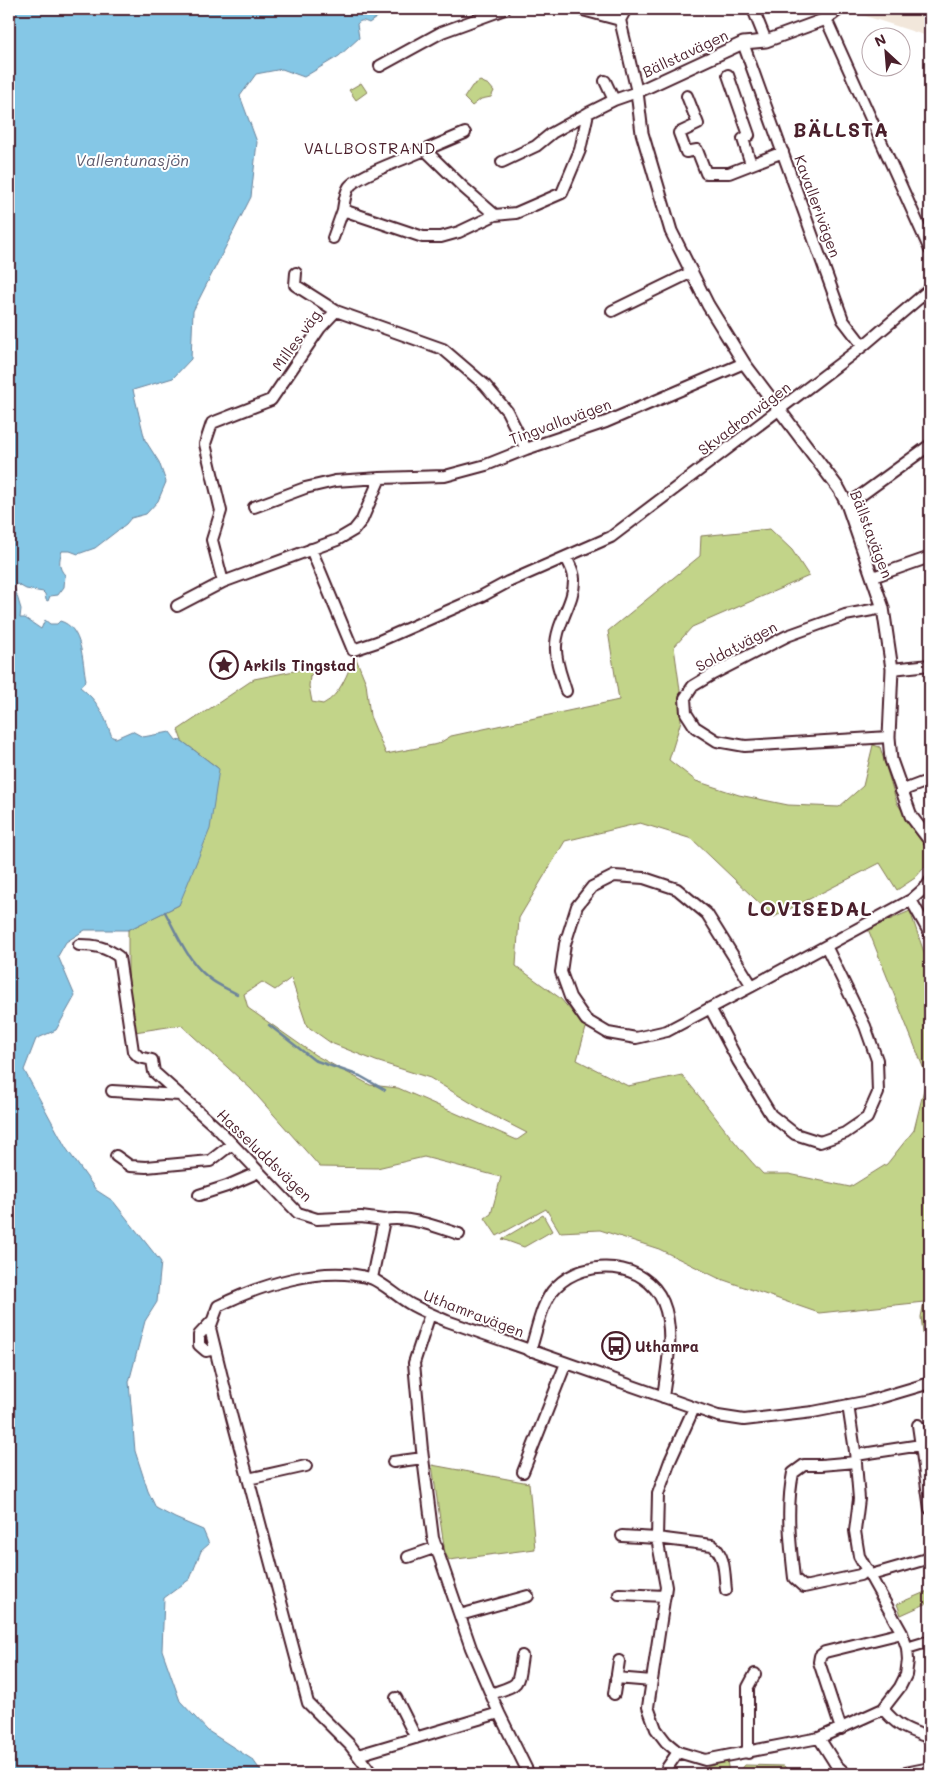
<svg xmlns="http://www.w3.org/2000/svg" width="939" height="1783" viewBox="0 0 939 1783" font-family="Mali,sans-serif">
<rect width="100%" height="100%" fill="#fff"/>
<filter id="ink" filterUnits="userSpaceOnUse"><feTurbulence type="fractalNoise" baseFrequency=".02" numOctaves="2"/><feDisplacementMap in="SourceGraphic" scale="10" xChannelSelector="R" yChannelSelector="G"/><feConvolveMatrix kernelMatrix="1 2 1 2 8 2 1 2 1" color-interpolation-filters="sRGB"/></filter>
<g filter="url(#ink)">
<path fill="#f2e7db" d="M848 9H930V37L847 10Z"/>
<path fill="#c2d489" stroke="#867a5a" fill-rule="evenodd" d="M480 81 489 85 494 91 491 97 481 99 472 106 464 98 472 86Z
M361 83 367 92 356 100 349 90Z
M770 529 792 550 809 576 692 627 674 647 680 690 681 721 669 760 696 781 739 795 788 805 839 807 863 786 873 745 880 747 897 803 930 853V861L915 878 897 890 880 863 774 917 692 839 640 823 565 841 519 918 516 966 560 998 586 1028 577 1060 628 1086 682 1075C709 1107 733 1143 763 1174H789L850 1187 887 1164 914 1130 927 1077 868 929 910 911 930 970V1380H929L921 1317 924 1302 819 1313 718 1278 659 1249 600 1230 560 1232 546 1209 497 1236 485 1218 491 1214 501 1177 424 1157 377 1168 320 1167 251 1089 181 1025 128 1033V930L179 905 218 768 182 741 178 730 254 679 319 666 310 676 309 686 312 702 323 704C341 695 347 673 355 656L366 683 370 716 386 754 438 744 451 736 619 700 608 631 700 556 701 536ZM291 978 307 1026 331 1043 376 1061 430 1078 486 1112 527 1133 517 1140 398 1088 370 1085 315 1055 248 1008 244 994 262 982 275 990Z
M543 1215 552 1231 524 1247 502 1239Z
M432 1465 529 1483 535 1549 449 1560 445 1553Z
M930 1590V1602L901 1615 897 1604Z
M727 1761 729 1772 740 1771 745 1765 784 1766 792 1774H709L707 1767Z"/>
<path fill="#85c7e6" stroke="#6d849b" d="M9 9H389L369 23C364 21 361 19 357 24L359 38 339 56 304 77 282 69 256 74 240 96 257 142 251 197 193 311 191 359 173 378 133 390 145 440 159 462 166 482 158 501 146 514 131 518 126 524 95 548 78 554 70 551H62C59 560 58 568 65 575L64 587 58 595 50 596 48 601 46 600 45 594 43 592 26 589 17 584 14 586 21 609 20 618H25L41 629 45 620 50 624H57L60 621C83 627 82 661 86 680L80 687C99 702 104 715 112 737L116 738 132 731 143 737 170 732 176 740 182 741 219 769 210 829 179 905 128 930H85L66 942 58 956 75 996 56 1030 36 1039 24 1070 66 1148 96 1190 113 1201 161 1262 157 1302 145 1321 129 1382 135 1451 148 1491 156 1508 175 1518 203 1530 209 1544 201 1551 190 1579 164 1598 162 1650 180 1701 208 1731 253 1760 263 1774H9Z"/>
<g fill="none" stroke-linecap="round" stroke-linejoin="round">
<path stroke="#6d849b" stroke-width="2.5" d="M165 912C177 934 188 962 209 978 217 985 228 989 237 994
M269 1025 314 1060 360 1076 385 1090"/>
<defs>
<path id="minor" d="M753 9 766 41
M826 19 930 250
M620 20 626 9
M743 43 843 320 863 346
M380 66 442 32 505 9
M728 75 749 135 743 139 751 164
M605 81 614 100
M687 96 698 124 679 133 686 152 697 150 706 173H729L783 152
M425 150 465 133
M502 162 536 146 552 133 588 113
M495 215 464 188 425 150C410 157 357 175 349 187 345 193 344 203 343 210L423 237H441L459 232 495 215 516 213 562 193 580 150 588 113 614 100 637 92 620 20 579 9
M333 238 343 210
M296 273 295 285 336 311 443 349 485 385 507 411 526 449
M612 311 692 272
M847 504 860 496 930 445
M254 507 305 488 335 481 380 478 445 476 486 465 526 449 606 422 744 363
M311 549 353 650 377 642 482 596 508 582 611 537 863 346 930 289
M566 557C569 564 574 571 574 579 575 602 556 623 556 646 555 662 562 677 566 691
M873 577 930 557
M223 582 212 540 221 511 205 444 212 423 271 400 320 328 336 311
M177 606 223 582 337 540 354 530 362 520 380 478
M883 608 845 615 787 636 713 674 693 686 685 698 686 713 695 727 717 741 745 746 889 737
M892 669 930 665
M901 791 922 783 930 784
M911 900 930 934
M79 945C95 945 106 947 119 957L133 1051 139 1057 152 1060 154 1072 218 1129 298 1213 317 1219 361 1217 384 1220 372 1278
M752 986 707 914 677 889 644 878 614 876 592 887 577 906 565 944 561 972 570 997 586 1020 608 1033 636 1038 667 1031 752 986 911 900 927 886 930 881
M710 1008 738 1061 771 1115 795 1134 820 1142 845 1133 867 1118 878 1093 877 1060 865 1026 826 946
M112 1091 180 1095
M116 1156 130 1166 146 1167 210 1161 232 1144
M199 1195 227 1186 259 1172
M384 1220C410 1216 434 1226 459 1234
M430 1314 414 1363 422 1450 433 1538 471 1648 499 1713 529 1774
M213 1320 199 1335V1345L206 1351 215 1349
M530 1351C537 1331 541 1302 556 1287 585 1257 646 1261 663 1302 675 1331 667 1367 663 1397
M694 1408 670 1461 658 1494 657 1538 666 1587 648 1707 656 1729 666 1742 678 1752 705 1760 819 1738 883 1709 900 1687 906 1675 908 1660 907 1648 902 1633 859 1556 855 1531 859 1499 855 1451 848 1405
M918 1425 930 1509
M856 1455 921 1445
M393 1462 423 1458
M856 1462 821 1465H804L793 1473C786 1507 790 1543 794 1578L804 1587 860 1575 867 1569
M523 1472 566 1363
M248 1479 306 1466
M622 1536 657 1538 712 1545C726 1555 724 1575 726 1590
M408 1557 437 1547
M871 1575 930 1558
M619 1594 665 1596
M460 1615 528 1596
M907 1648 930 1641
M616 1678 652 1681
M491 1694C521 1683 517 1688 522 1656
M614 1694 619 1661
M396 1698 416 1738
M883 1709C899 1728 907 1729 930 1738
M841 1729 819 1662 820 1656 825 1652 902 1633
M819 1738 836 1765 846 1774
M748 1753V1687L755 1674
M358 1755 499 1713
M372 1774 350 1745 308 1703 232 1418 210 1328 218 1306C261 1285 321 1265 370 1278 381 1281 400 1299 412 1305 423 1311 435 1316 447 1321L718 1416 744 1420 813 1412 869 1401 930 1383
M666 1774 667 1768 678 1752
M900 1774 930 1768"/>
<path id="tertiary" d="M839 9 826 19 766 41 743 43 637 92 642 133 671 231 708 305 744 363 839 489 847 504 883 608 892 669 889 737 891 760 911 816 930 841"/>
</defs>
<use href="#minor" stroke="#4a1f2b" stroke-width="14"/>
<use href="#tertiary" stroke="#4a1f2b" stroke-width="15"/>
<use href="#minor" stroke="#fff" stroke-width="10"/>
<use href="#tertiary" stroke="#fff" stroke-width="11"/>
</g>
</g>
<defs>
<symbol id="sight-ring" viewBox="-11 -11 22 22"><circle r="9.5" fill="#fff" stroke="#4a1f2b" stroke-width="1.5"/><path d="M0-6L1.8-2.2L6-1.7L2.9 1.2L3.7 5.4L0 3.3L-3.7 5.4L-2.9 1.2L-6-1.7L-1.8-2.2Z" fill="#4a1f2b"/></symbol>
<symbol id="bus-ring" viewBox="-11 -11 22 22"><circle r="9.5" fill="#fff" stroke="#4a1f2b" stroke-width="1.5"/><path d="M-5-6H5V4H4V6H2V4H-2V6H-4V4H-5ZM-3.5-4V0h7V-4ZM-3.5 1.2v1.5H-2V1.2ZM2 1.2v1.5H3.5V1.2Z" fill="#4a1f2b"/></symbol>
</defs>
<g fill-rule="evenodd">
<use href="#sight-ring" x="208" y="649" width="32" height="32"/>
<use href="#bus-ring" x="600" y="1330" width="32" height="32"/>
</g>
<g text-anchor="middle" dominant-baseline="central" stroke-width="4" stroke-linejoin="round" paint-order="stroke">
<g font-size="15" fill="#4a1f2b" stroke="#fff">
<text transform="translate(685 53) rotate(-25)">Bällstavägen</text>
<text transform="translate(818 206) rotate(70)">Kavallerivägen</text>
<text transform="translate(296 340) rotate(-54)">Milles väg</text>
<text transform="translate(744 418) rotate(-37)">Skvadronvägen</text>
<text transform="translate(560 421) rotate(-20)">Tingvallavägen</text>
<text transform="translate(872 534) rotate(69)">Bällstavägen</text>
<text transform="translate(736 646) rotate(-28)">Soldatvägen</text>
<text transform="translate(265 1155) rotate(44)">Hasseluddsvägen</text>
<text transform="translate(474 1313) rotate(21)">Uthamravägen</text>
</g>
<g font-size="15" font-weight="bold" fill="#4a1f2b" stroke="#fff" text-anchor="start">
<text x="243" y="665">Arkils Tingstad</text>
<text x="635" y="1346">Uthamra</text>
</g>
<g font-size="16" letter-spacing="1" fill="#4a1f2b" stroke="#fff">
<text x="370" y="147">VALLBOSTRAND</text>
</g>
<g font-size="16" font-style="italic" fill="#5f5a6c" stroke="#fff">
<text x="132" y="159">Vallentunasjön</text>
</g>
<g font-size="20" font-weight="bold" letter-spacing="1" fill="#4a1f2b" stroke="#fff">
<text x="841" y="129">BÄLLSTA</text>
<text x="810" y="908">LOVISEDAL</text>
</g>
</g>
<rect width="939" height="1783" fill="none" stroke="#fff" stroke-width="30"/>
<rect x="15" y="15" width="909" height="1753" fill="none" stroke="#4a1f2b" stroke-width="2" filter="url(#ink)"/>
<g transform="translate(886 52) rotate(334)"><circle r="24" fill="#ffffff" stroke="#b7a5aa"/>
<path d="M0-4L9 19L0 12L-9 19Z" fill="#4a1f2b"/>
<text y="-8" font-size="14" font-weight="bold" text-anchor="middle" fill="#4a1f2b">N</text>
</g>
</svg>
